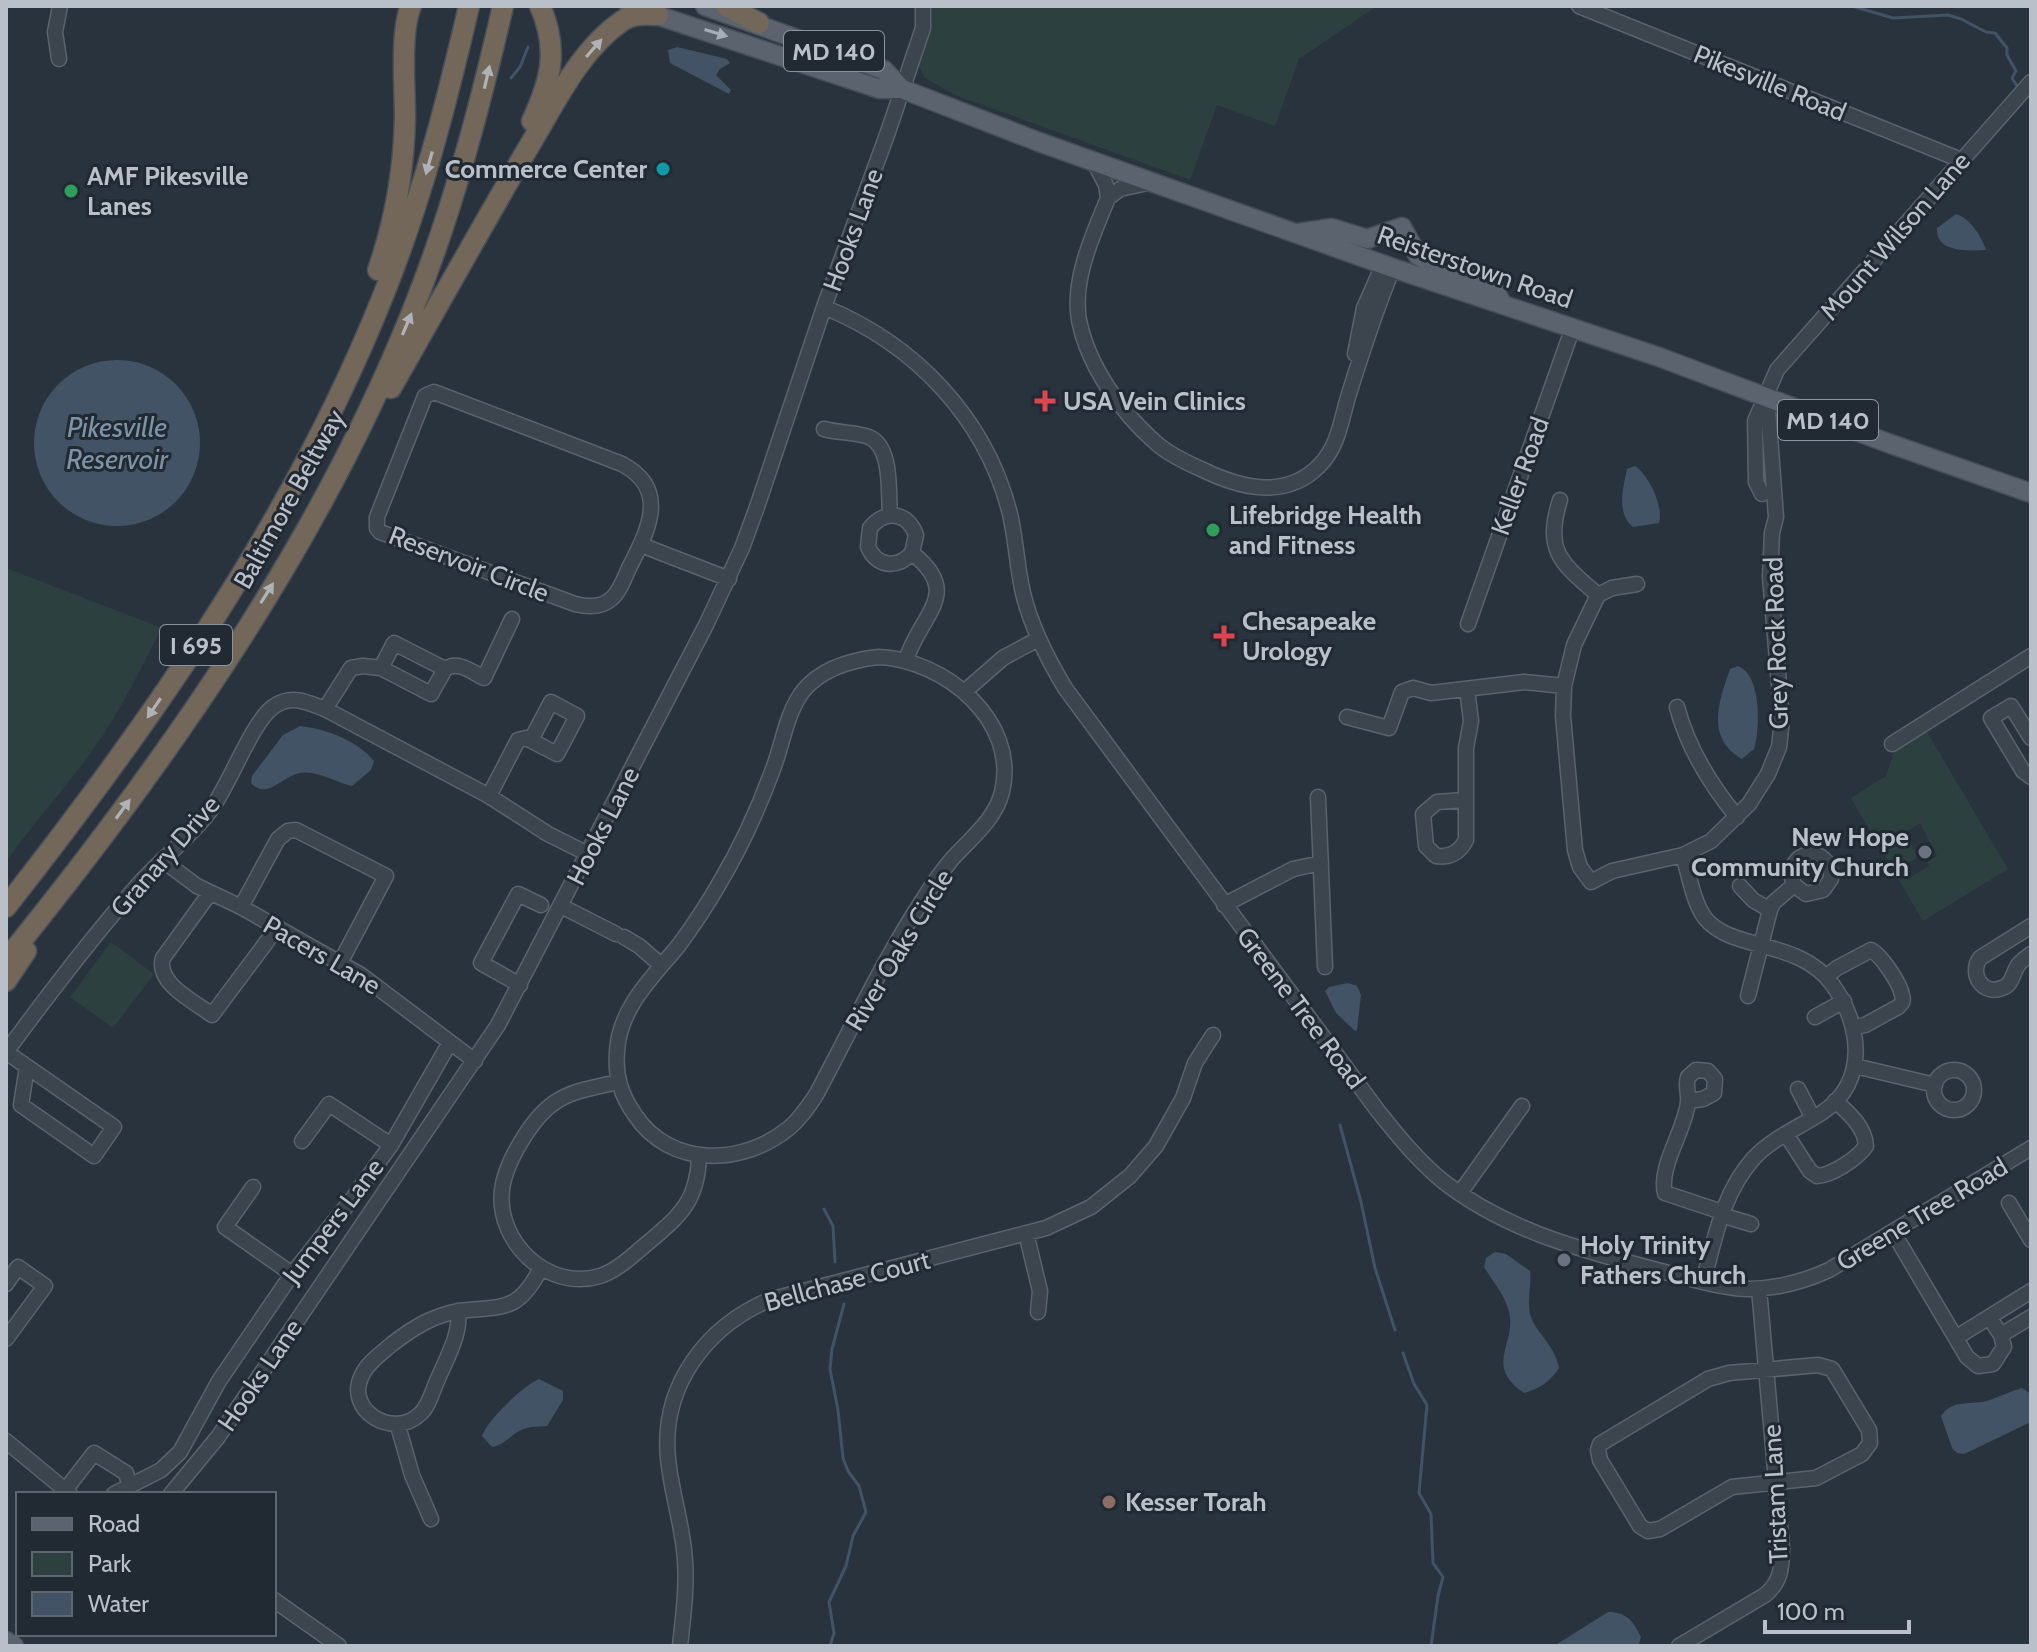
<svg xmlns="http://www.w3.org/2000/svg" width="2037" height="1652" viewBox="0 0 2037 1652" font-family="Cabin,sans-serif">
<rect width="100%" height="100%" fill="#29333e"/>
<path fill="#2c4040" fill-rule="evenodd" d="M929 6H1377L1299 59 1275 126 1217 105 1190 180 955 95 925 78 919 66 930 30Z
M6 568 162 628C140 669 120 713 92 751 65 789 33 823 6 862Z
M1924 727 2008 869 1923 921 1851 798 1886 776 1895 749ZM1920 823 1937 856 1927 862 1929 866 1909 878 1902 867 1919 857 1904 833Z
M111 942 154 974 113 1028 70 997Z"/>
<path fill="#415365" d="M677 47 727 59 730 63 720 69 716 75 731 90 729 94 670 63 668 50Z
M1956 214C1970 218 1982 237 1986 250 1969 251 1935 253 1937 228Z
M34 443a83 83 0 1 1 166 0a83 83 0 1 1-166 0Z
M1635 466C1649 475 1664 507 1659 523L1633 527C1616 513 1623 488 1627 469Z
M1738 666C1762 675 1760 729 1754 749L1742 759C1705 738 1719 701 1730 669Z
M300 726C326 729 357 740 374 761L371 770 352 786C333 782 316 768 296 774 279 780 266 799 251 783L252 776 283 735Z
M1348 983 1357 986 1361 995 1357 1030 1355 1031 1336 1013 1325 991 1329 987Z
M1495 1252 1506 1254 1530 1271C1532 1285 1526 1303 1531 1317 1537 1334 1555 1345 1559 1368 1551 1381 1539 1389 1524 1393 1483 1365 1517 1344 1509 1312 1505 1295 1493 1282 1484 1267L1486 1258Z
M539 1379 563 1391V1400L547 1426C541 1427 533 1426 527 1428 513 1431 506 1445 492 1447L482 1436C487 1420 524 1385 539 1379Z
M2022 1388 2031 1394V1422L1964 1454 1957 1453 1952 1448 1941 1416C1953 1398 1972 1406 1990 1400 2001 1396 2011 1391 2022 1388Z
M1608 1612C1627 1612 1633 1621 1641 1637L1639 1644 1554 1646Z"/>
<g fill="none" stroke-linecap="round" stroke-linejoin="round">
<path stroke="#415365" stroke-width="3" d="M1852 6 1893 18 1948 15 1961 19 1986 32 1995 33 2007 48V55L2016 71 2012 78 2017 86
M511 78 520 67 528 47
M2031 108V109
M1340 1125 1361 1202 1375 1268 1395 1330
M824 1209 833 1226 835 1262
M1403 1353 1414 1384 1427 1405 1419 1493 1431 1514 1433 1563 1443 1577 1438 1596 1431 1646
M830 1646 834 1633 829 1602 846 1566 853 1536 866 1512 859 1486 848 1471 843 1458 838 1410 830 1369 832 1349 844 1304"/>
<defs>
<path id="minor" d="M1579 6 1961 160
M59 59 55 32 60 6
M1094 162 1106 185 1108 198C1093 235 1072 279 1079 320 1088 366 1121 412 1155 442 1168 454 1185 462 1201 469 1240 488 1285 500 1319 466 1339 446 1341 419 1349 394 1362 352 1376 309 1393 268
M1108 198 1120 189 1152 182
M824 307C915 344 986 418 1010 514 1016 540 1017 567 1023 593 1031 627 1047 658 1065 688L1378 1111C1398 1136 1419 1162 1444 1182 1507 1231 1582 1250 1657 1270 1686 1277 1717 1288 1747 1289 1776 1289 1803 1282 1829 1270L2031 1148
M1355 354 1364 308 1383 265
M434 392 622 464C669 489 649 529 630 566 625 576 620 592 611 599 601 608 587 607 575 604L380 532 377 528V517L425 396Z
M824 429C838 433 855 432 869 437 893 447 888 494 890 515
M1762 494 1756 482 1755 421 1777 370 2031 82
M1560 500C1544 551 1561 563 1598 595
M641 545 729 579
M1637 584 1612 588 1598 595 1574 645 1564 686 1563 716 1575 850 1580 867 1591 882 1612 871 1683 855 1711 841 1749 804 1768 774 1779 747 1782 720 1770 577 1772 533 1776 517 1767 396
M1468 624 1573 327
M879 657C944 660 1019 720 1002 792 995 820 971 838 952 859 942 871 932 885 924 898 883 960 851 1030 816 1095 808 1107 800 1119 789 1128 743 1166 670 1168 635 1115 621 1095 615 1076 617 1052 619 1008 652 978 679 945 693 926 707 905 719 884 741 847 758 810 773 769 783 743 786 714 803 691 822 668 850 660 879 657Z
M906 660C920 614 964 594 912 553L916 535C908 512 885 509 870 528L868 547C877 567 897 569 912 553
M445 669C458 660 472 672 484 678L512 619
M964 692 1003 658 1038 639
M1677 707C1688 749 1710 784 1737 817
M325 709 351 668 363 666 381 668 394 643 445 669 431 694 381 668
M1347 717 1389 728 1402 692 1413 688 1431 693 1524 682 1564 686
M2031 738 2011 706 1991 718 2023 771 2031 777
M1892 744 2031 656
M489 796 518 740 526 738 557 754 577 716 551 702 531 740
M1318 797 1325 967
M1465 800 1437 802 1423 814 1426 846 1436 856C1450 858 1460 852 1466 840V748L1471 721 1467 689
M1683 855C1689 874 1693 902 1705 918 1732 952 1798 938 1832 984 1861 1023 1869 1081 1823 1112 1800 1127 1772 1138 1753 1159 1722 1194 1715 1239 1703 1282
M162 860 197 886 241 907 361 975 475 1061
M1740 886 1753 900 1770 910
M210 893 163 958C155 983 195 1002 212 1015L277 928
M1224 905 1293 869 1321 863
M561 906 616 934
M241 907 278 839 288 831 296 830 386 876 340 963
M2031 926 1980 958C1969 973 1982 996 2002 988 2012 985 2012 975 2017 967 2020 961 2026 958 2031 954
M624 937 639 946 661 965
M1826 977 1837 968 1871 950C1881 955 1900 983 1902 995 1904 1002 1902 1003 1898 1007L1865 1025 1854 1027
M520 985 481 963 518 894 541 905
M1748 996 1770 910 1773 903 1794 885C1780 849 1833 842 1831 879L1823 890 1806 894 1794 885
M1815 1017 1844 1001
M6 1052C48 995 91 938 138 885 161 859 190 838 210 811 229 786 252 722 273 707 291 694 307 702 325 709L489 796 548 834 588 854
M6 1052 114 1127 94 1156 21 1105 27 1067
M1855 1066 1935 1085
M1934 1090a20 20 0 1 1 40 0a20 20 0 1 1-40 0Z
M618 1082C597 1087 572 1090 554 1103 532 1118 505 1163 502 1190 496 1242 548 1292 600 1276 619 1270 635 1253 650 1241 682 1214 698 1199 699 1155
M1798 1089 1813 1118
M1688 1101 1703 1099 1714 1093 1715 1079 1708 1071 1696 1070 1688 1077C1685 1086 1689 1093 1688 1102 1686 1128 1658 1167 1665 1193L1722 1212
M1786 1134 1810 1171 1817 1176C1832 1175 1857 1159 1866 1146 1865 1127 1849 1113 1835 1101
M302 1141 329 1104 391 1145
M253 1187 225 1227 292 1274
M1460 1193 1522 1106
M2009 1203 2031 1240
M1721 1215 1751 1224
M1893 1232 1967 1357 1978 1366 1993 1364 2004 1347 2001 1335 1989 1317
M1026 1233 1040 1291 1038 1312
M6 1284 18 1267 45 1286 6 1339
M458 1311C432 1316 413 1328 392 1344 382 1353 368 1362 362 1375 344 1410 393 1440 420 1414 429 1406 432 1392 437 1381 446 1359 461 1335 458 1311 503 1306 518 1313 541 1268
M2001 1335 2031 1317
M1957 1337 2031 1291
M1818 1365 1832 1369 1869 1430 1870 1443 1862 1454 1816 1478 1732 1487 1660 1529 1648 1531 1640 1526 1600 1460 1598 1450 1600 1444 1708 1379 1729 1373Z
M398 1426 412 1475 431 1519
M6 1441 70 1494
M66 1489 94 1453 126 1473 130 1488
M114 1494 161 1470 180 1452 219 1381 292 1274 353 1198 391 1145 449 1044
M171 1494 218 1437 498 1025 706 625 742 548 757 507 824 307 888 132 923 28V6
M274 1600 339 1646
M680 1646C683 1618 687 1589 685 1560 683 1526 671 1492 668 1458 661 1386 706 1327 769 1300L1046 1228 1091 1207 1130 1176 1156 1146 1183 1098 1195 1063 1213 1035
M1679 1646 1765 1595C1781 1582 1782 1567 1782 1548L1759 1289"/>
<path id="major" d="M629 6 880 89H902
M705 6 884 70 902 89 1039 142 1393 268 1659 357 1888 443 2031 493
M1299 233 1332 228 1367 239 1402 227 1418 256 1436 266 1493 287 1503 305
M6 1641 14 1646"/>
<path id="highway" d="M726 6 759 23
M532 121C551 80 559 49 540 6
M378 270C395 221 404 169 405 117 405 88 400 32 411 6
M391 388C438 306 483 224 531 143 556 101 581 49 622 21 633 13 645 15 658 15
M6 907C153 720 294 519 383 296 421 202 446 105 469 6
M6 960C165 764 318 547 412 312 452 213 479 110 503 6
M6 981 26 951"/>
</defs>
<use href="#minor" stroke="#5a636c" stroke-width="17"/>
<use href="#major" stroke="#464e57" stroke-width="21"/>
<use href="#highway" stroke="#475059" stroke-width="23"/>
<use href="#minor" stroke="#3c454e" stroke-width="14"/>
<use href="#major" stroke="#5b646e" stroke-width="18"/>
<use href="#highway" stroke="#73675a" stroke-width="20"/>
</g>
<defs><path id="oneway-solid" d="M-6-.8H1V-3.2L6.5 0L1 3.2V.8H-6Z" transform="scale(2)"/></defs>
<use fill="#a6aeb7" href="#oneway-solid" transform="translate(716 33) rotate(17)"/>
<g fill="#aeb3b8">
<use href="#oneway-solid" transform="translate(594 48) rotate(-49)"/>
<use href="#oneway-solid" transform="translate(487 77) rotate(-77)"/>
<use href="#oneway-solid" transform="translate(429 163) rotate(106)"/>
<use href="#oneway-solid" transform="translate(407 324) rotate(-67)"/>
<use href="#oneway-solid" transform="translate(267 593) rotate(-58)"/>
<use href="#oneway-solid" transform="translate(154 708) rotate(124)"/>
<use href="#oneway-solid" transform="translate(123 809) rotate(-54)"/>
</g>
<circle fill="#0f9aa8" stroke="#212a33" stroke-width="3" cx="663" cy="169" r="8"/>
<g fill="#2e9e5b" stroke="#212a33" stroke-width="3">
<circle cx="71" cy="191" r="8"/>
<circle cx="1213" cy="530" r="8"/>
</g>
<g fill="#e0444e" stroke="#212a33" stroke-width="3">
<path d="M1041 389h8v8h8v8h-8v8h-8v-8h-8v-8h8z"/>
<path d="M1220 624h8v8h8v8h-8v8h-8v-8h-8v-8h8z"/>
</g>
<g fill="#6b7280" stroke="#212a33" stroke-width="3">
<circle cx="1925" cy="852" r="8"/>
<circle cx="1564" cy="1260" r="8"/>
</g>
<circle fill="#8d6e63" stroke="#212a33" stroke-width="3" cx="1109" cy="1502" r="8"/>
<g text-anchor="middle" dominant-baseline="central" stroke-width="6" stroke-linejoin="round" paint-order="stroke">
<g fill="#212a33" stroke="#8b939c" stroke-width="2">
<rect x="784" y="31" width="100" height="40" rx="6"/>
<rect x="1778" y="400" width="100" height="40" rx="6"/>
<rect x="160" y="625" width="72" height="40" rx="6"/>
</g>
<g font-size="24" font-weight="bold" fill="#b9c0c9">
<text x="834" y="51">MD 140</text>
<text x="1828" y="420">MD 140</text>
<text x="196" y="645">I 695</text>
</g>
<g font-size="26" fill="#b9c0c9" stroke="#212a33">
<text transform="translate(1770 83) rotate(22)">Pikesville Road</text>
<text transform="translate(853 230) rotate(-70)">Hooks Lane</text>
<text transform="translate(1895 236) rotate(-49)">Mount Wilson Lane</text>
<text transform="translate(1475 267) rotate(19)">Reisterstown Road</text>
<text transform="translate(1520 476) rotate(-70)">Keller Road</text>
<text transform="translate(289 499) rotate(-61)">Baltimore Beltway</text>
<text transform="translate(469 564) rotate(21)">Reservoir Circle</text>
<text transform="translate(1776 643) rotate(-92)">Grey Rock Road</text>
<text transform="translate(603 826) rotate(-63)">Hooks Lane</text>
<text transform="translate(165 856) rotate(-49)">Granary Drive</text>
<text transform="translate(899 950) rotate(-59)">River Oaks Circle</text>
<text transform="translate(322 955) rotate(30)">Pacers Lane</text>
<text transform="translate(1301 1008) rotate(53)">Greene Tree Road</text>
<text transform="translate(1922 1214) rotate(-31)">Greene Tree Road</text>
<text transform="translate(333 1221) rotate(-53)">Jumpers Lane</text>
<text transform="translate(847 1281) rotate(-15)">Bellchase Court</text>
<text transform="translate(260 1375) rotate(-56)">Hooks Lane</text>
<text transform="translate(1775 1494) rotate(-93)">Tristam Lane</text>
</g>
<g font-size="26" font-weight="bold" fill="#b9c0c9" stroke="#212a33" text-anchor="start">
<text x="647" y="169" text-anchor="end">Commerce Center</text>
<text x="87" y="176">AMF Pikesville<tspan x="87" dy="30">Lanes</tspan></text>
<text x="1063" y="401">USA Vein Clinics</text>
<text x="1229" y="515">Lifebridge Health<tspan x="1229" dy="30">and Fitness</tspan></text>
<text x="1242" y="621">Chesapeake<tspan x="1242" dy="30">Urology</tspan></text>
<text x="1909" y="837" text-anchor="end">New Hope<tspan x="1909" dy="30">Community Church</tspan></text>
<text x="1580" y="1245">Holy Trinity<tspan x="1580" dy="30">Fathers Church</tspan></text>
<text x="1125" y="1502">Kesser Torah</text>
</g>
<g font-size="28" font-style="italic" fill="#7d93a8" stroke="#212a33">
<text x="117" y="427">Pikesville<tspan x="117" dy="32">Reservoir</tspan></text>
</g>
</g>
<rect width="2037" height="1652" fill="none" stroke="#b9c0c9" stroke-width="16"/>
<rect x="16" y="1492" width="260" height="144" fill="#212a33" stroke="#5e666f" stroke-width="2"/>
<rect x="32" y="1518" width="40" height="12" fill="#5b646e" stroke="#5e666f" stroke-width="2"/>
<text x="88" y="1532" font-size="24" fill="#b9c0c9">Road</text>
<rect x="32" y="1552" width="40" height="24" fill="#2c4040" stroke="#5e666f" stroke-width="2"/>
<text x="88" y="1572" font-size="24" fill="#b9c0c9">Park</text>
<rect x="32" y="1592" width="40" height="24" fill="#415365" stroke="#5e666f" stroke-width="2"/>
<text x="88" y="1612" font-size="24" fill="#b9c0c9">Water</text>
<path d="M1765 1620v12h144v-12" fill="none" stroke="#b9c0c9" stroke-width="4"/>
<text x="1777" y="1620" font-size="24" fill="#b9c0c9" stroke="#212a33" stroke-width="6" paint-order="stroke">100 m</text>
</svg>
